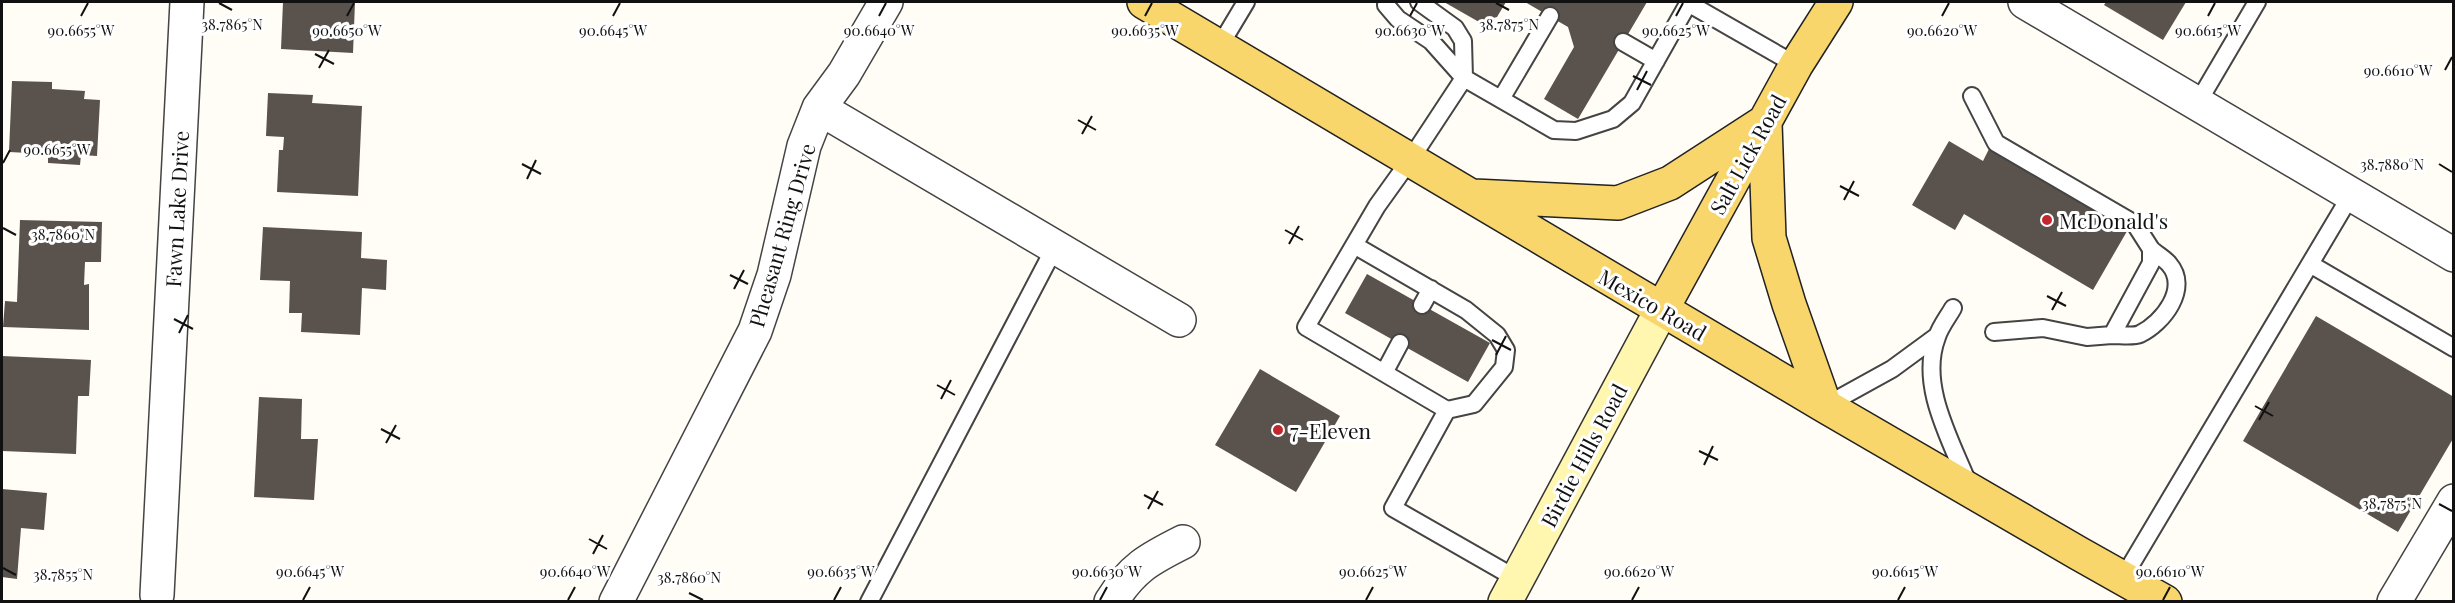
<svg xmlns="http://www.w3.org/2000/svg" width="2455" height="603" viewBox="0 0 2455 603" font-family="'Playfair Display',serif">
<rect width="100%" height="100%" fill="#fffdf5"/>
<path fill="#5a524d" d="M283 2H355L353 53 281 49Z
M1444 2H1506L1497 17 1479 22Z
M1525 2H1647L1578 119 1544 99 1574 47 1568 27Z
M2106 2H2186L2163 40 2104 5Z
M12 81 52 82V89L85 91 84 99 100 100 97 156 81 155 80 165 48 163V154L9 152Z
M268 93 313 95 312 103 362 106 358 196 277 192 279 150H283L284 137 266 136Z
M1949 141 1983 161 1991 145 2130 226 2093 290 1964 214 1955 230 1912 205Z
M20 220 102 222 101 262H85L84 285 89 284V330L3 327 5 301 17 302Z
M263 227 362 232 361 258 387 260 386 290 362 288 360 335 301 332 302 313H289L290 281 260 280Z
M1367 274 1490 343 1468 382 1345 313Z
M2316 316 2454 397V437L2398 532 2243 441Z
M2 356 91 360 89 396H78L76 454 2 451Z
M1260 369 1340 416 1296 492 1215 445Z
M259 397 302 399 301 439H318L314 500 254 497Z
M2 489 47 493 44 530 21 528 17 579 2 577Z"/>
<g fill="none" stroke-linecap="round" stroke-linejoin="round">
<defs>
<path id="lane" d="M1387 2 1386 5 1398 19 1431 41 1464 78 1554 130 1576 131 1613 119 1632 103 1689 2
M1419 2 1455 28 1463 41 1464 78 1410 160 1377 206 1306 327 1447 410 1393 508 1517 579
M1688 3 1796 65
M1623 42 1656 61
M1219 47 1246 2
M1972 96 1996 143 2135 224 2151 249V263L2112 335 2087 337 2043 328 1994 332
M1501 99 1550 16
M2197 104 2257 2
M1354 245 1466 310 1497 335 1506 350 1504 367 1474 404 1447 410
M2310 264 2454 348
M1422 305 1431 289
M1953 308C1948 317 1940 327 1937 337 1918 386 1952 442 1970 488
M2112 335C2121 335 2133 337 2140 334 2163 323 2190 288 2169 264 2164 258 2156 254 2151 249
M1384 373 1400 343
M1825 406 1892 369 1937 336
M2123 578 2351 195
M869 602 1055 247"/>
<path id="street" d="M2025 2 2454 255
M819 108 1179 320
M157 595 187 2
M616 602 755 331 774 275 804 146 819 108 844 74 886 2
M1111 602C1132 568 1149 559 1183 542
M2394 602 2454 501"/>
<path id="secondary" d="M1505 602 1662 309"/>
<path id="primary" d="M1144 2 1825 406 2078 553 2165 602
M1765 123 1769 238 1789 304 1825 406
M1474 196 1618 203 1670 183 1761 124
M1662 309 1796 65 1836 2"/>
</defs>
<use href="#lane" stroke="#444" stroke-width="20"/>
<use href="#street" stroke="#444" stroke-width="36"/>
<use href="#secondary" stroke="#333" stroke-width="36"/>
<use href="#primary" stroke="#222" stroke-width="36"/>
<use href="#lane" stroke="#fff" stroke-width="16"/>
<use href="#street" stroke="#fff" stroke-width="33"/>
<use href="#secondary" stroke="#fff6b0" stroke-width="33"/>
<use href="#primary" stroke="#f9d66b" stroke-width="33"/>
</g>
<path fill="none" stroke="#111" stroke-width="2" d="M219 3 232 10M1496 3 1509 10M81 16 88 3M347 16 354 3M613 16 620 3M879 16 886 3M1145 16 1152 3M1410 16 1417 3M1676 16 1683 3M1942 16 1949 3M2208 16 2215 3M315 54 334 64M319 68 329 50M2445 70 2452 57M1633 76 1651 85M1637 90 1647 71M1078 120 1096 130M1082 134 1092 116M3 163 10 150M522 164 541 174M2439 164 2452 172M527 179 536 160M1840 186 1859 196M1844 200 1854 181M3 228 16 235M1285 230 1303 240M1289 244 1299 226M730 275 748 284M734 289 744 270M2047 296 2066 306M2052 310 2062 292M174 319 193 329M179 333 188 315M1492 340 1511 350M1496 355 1506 336M937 385 955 395M941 399 951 380M2255 406 2273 416M2259 420 2269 402M381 429 400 439M386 443 396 425M1699 451 1718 460M1704 465 1713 446M1144 495 1163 505M2439 504 2452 511M1148 509 1158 491M589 539 607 549M593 554 603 535M3 568 16 575M689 593 703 600M303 600 310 587M568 600 575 587M834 600 841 587M1100 600 1107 587M1366 600 1373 587M1632 600 1639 587M1898 600 1905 587M2163 600 2170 587"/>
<g fill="#c4262e" stroke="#fff" stroke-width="2">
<circle cx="2047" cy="220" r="6"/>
<circle cx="1278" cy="430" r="6"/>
</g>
<g text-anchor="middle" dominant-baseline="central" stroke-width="6" stroke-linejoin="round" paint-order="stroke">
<g font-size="21" fill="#111" stroke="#fff">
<text transform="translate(1747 154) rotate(-61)">Salt Lick Road</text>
<text transform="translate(176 209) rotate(-87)">Fawn Lake Drive</text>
<text transform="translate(781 235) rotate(-74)">Pheasant Ring Drive</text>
<text transform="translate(1653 304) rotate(30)">Mexico Road</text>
<text transform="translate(1583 455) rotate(-62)">Birdie Hills Road</text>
</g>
<g font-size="21" fill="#111" stroke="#fff" text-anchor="start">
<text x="2059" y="220">McDonald's</text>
<text x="1290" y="430">7-Eleven</text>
</g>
</g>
<g font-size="15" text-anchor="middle" fill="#111" stroke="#fff" stroke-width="6" stroke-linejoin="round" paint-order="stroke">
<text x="232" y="30">38.7865°N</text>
<text x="1509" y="30">38.7875°N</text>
<text x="81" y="36">90.6655°W</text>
<text x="347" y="36">90.6650°W</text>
<text x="613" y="36">90.6645°W</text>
<text x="879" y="36">90.6640°W</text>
<text x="1145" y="36">90.6635°W</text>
<text x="1410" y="36">90.6630°W</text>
<text x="1676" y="36">90.6625°W</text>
<text x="1942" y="36">90.6620°W</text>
<text x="2208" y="36">90.6615°W</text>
<text x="2398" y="76">90.6610°W</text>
<text x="57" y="155">90.6655°W</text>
<text x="2392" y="170">38.7880°N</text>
<text x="63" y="240">38.7860°N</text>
<text x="2392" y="509">38.7875°N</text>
<text x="310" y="577">90.6645°W</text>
<text x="575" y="577">90.6640°W</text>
<text x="841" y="577">90.6635°W</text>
<text x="1107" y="577">90.6630°W</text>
<text x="1373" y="577">90.6625°W</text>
<text x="1639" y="577">90.6620°W</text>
<text x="1905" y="577">90.6615°W</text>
<text x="2170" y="577">90.6610°W</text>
<text x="63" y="580">38.7855°N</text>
<text x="689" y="583">38.7860°N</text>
</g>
<rect width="2455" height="603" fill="none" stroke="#111111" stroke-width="6"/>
</svg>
